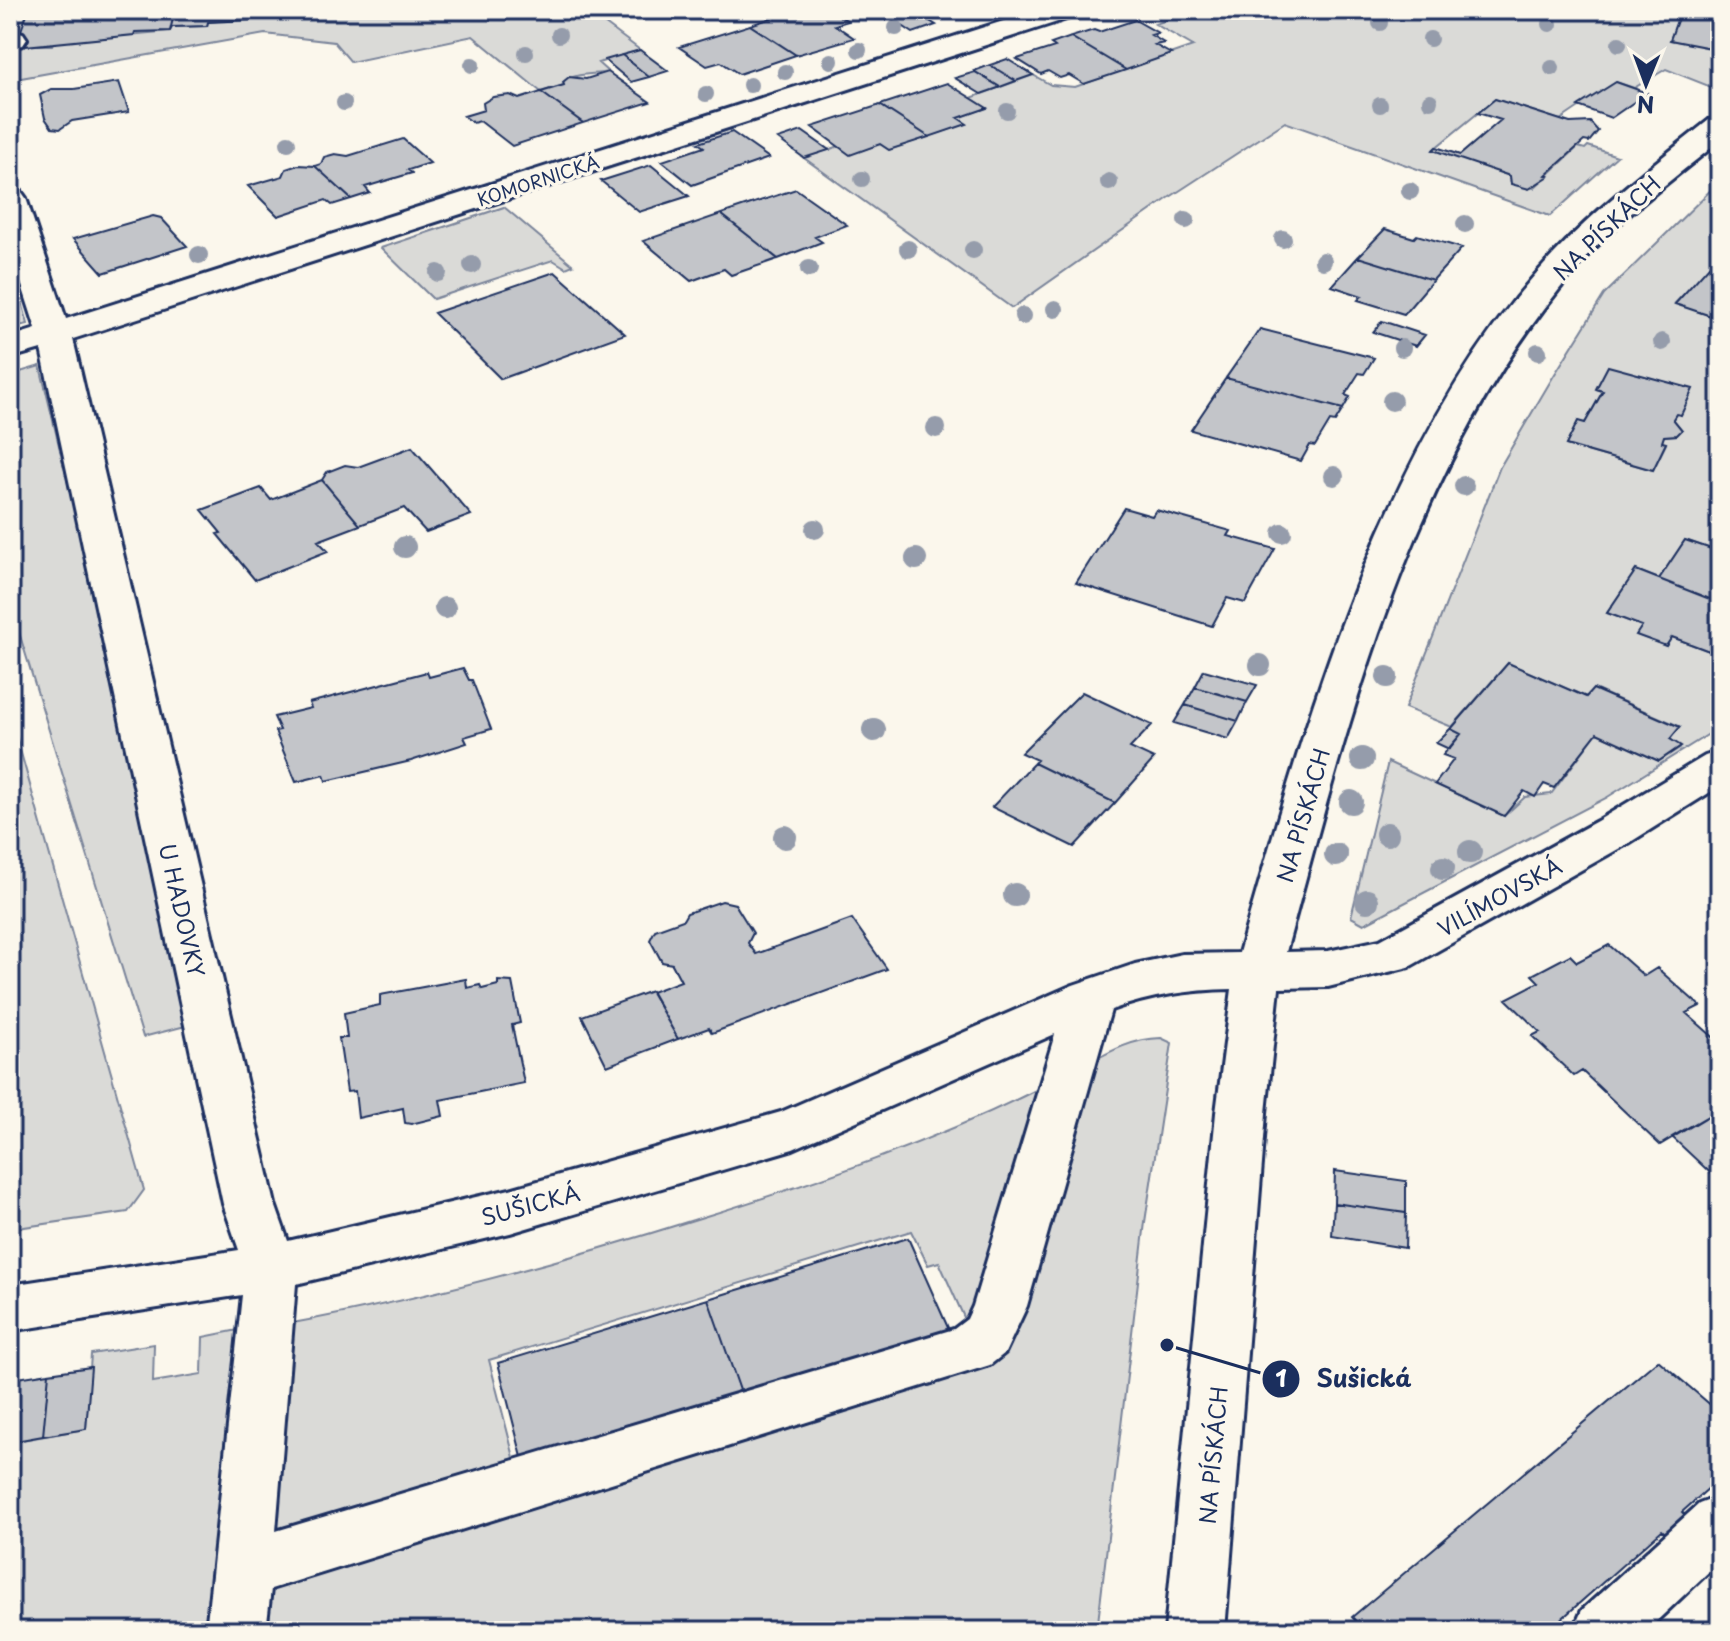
<svg xmlns="http://www.w3.org/2000/svg" width="1730" height="1641" viewBox="0 0 1730 1641" font-family="'Playpen Sans',sans-serif">
<rect width="100%" height="100%" fill="#fbf7ec"/>
<filter id="ink" filterUnits="userSpaceOnUse"><feTurbulence type="fractalNoise" baseFrequency=".0125" numOctaves="2"/><feDisplacementMap in="SourceGraphic" scale="16" xChannelSelector="R" yChannelSelector="G"/><feConvolveMatrix kernelMatrix="1 2 1 2 8 2 1 2 1" color-interpolation-filters="sRGB"/></filter>
<g filter="url(#ink)">
<path fill="#dadad7" stroke="#7a849a" stroke-width="2" fill-rule="evenodd" d="M325 10H592L588 11 640 50 598 63 608 72C594 75 573 73 563 82L564 85 541 92 473 36 351 62 334 42 265 34 10 80V45H52L53 42 170 31 172 27 207 26 208 22Z
M1223 10H1691L1679 15 1670 40 1716 48 1720 40V81L1711 87 1666 69 1634 88 1616 82 1560 120 1495 99 1434 149 1510 176 1511 184 1534 188 1578 147 1585 149 1588 146 1617 156 1550 216 1285 122 1170 197 1012 308 804 158 839 146 850 154 880 144 889 150 966 124 958 118 986 108 971 98 1033 75 1051 85 1075 87 1193 46 1155 24 1185 14 1196 19Z
M1720 181V257L1675 303 1720 319V552L1685 540 1659 579 1636 570 1607 613 1642 626 1637 635 1666 646 1672 637 1720 655V727L1606 798 1364 924 1351 917 1388 762 1504 816 1525 797 1551 794 1597 733 1659 761 1681 747 1670 739 1679 726 1594 689 1586 697 1508 663 1452 727 1405 708 1500 467 1553 377 1604 295ZM1596 389 1676 414 1673 419 1682 430 1677 435 1664 436 1662 442 1666 444 1653 470 1566 445 1578 422 1585 423 1603 391Z
M504 207 573 265 566 268 553 260 433 299 381 248Z
M11 261 28 324 10 328V262Z
M40 366 197 1023 143 1037 10 603V375Z
M10 714 144 1190 128 1212 10 1229Z
M1161 1038 1172 1043 1145 1222 1097 1631H248L256 1583 983 1359 1083 1066C1109 1052 1131 1039 1161 1038Z
M1042 1087 978 1309 967 1324 939 1262 928 1265 911 1231 489 1360 518 1473 261 1542 282 1325C425 1299 564 1261 703 1217 819 1181 933 1142 1042 1087Z
M243 1329 208 1631H10V1442L86 1429 91 1354 154 1344 153 1382 202 1374 203 1337Z"/>
<path fill="#c3c5c9" stroke="#1b2f5e" stroke-width="2" d="M175 10 170 31 135 32 134 35 15 47 28 11Z
M175 10H288L287 15 250 16 249 20 208 22 207 26 172 27 170 31Z
M797 10H830L848 21 835 25 854 38 796 55 750 25Z
M912 10 936 25 913 33 889 17Z
M1178 10H1201L1210 15 1195 19Z
M1691 10H1720V40L1716 49 1670 40 1679 15Z
M1135 20 1158 33 1151 35 1164 43 1155 45 1171 54 1126 70 1071 37 1094 30 1099 32Z
M750 25 796 55 739 74 721 62 707 66 679 47Z
M1071 37 1126 70 1084 84 1069 75 1060 78 1048 71 1041 74 1017 59 1055 47 1051 44Z
M640 50 668 71 649 77 622 55Z
M622 55 649 77 631 82 605 60Z
M1007 59 1033 75 1016 81 990 65Z
M990 65 1016 81 1000 87 974 71Z
M608 72 650 102 583 123 541 92 564 85 563 82 569 77 586 79Z
M975 72 1000 87H1001L981 94 955 78Z
M119 82 129 112 72 121 60 129 52 128 45 118 40 95 51 89H74Z
M1616 82 1647 93 1611 118 1578 106Z
M947 83 987 108 958 118 967 124 929 137 880 105Z
M541 92 583 123 512 146 480 121 473 123 464 116 484 110 483 103 493 97 510 95 519 99Z
M1495 99 1570 123 1590 122 1598 131 1589 142 1584 141 1546 175 1549 176 1529 189 1511 184 1510 176 1433 150 1436 147 1460 155 1501 120 1478 113Z
M880 105 929 137 889 150 880 144 850 155 812 127Z
M802 131 829 150 804 158 778 139Z
M732 132 769 158 692 185 662 161 704 147 698 143Z
M403 139 430 163 408 170 412 173 365 187 370 193 351 199 315 166 321 164 324 157 335 154 348 156Z
M298 165 315 166 351 199 332 205 326 200 278 216 248 186 283 176 286 169Z
M651 165 689 196 639 212 601 181Z
M796 189 847 225 815 237 822 242 778 259 721 214Z
M721 214 778 259 731 275 724 269 691 281 643 241Z
M153 216 161 218 187 246 103 273 73 239Z
M1385 229 1414 238 1417 235 1462 248 1433 280 1358 257Z
M1718 256 1720 319 1675 304Z
M1358 257 1433 280 1404 314 1358 300 1362 296 1332 286Z
M555 272 625 334 501 379 434 313Z
M1382 321 1425 335 1416 346 1373 332Z
M1260 329 1374 358 1364 374 1359 373 1345 395 1350 397 1343 409 1226 378Z
M1608 366 1693 389 1681 415 1676 414 1673 419 1682 430 1677 435 1664 436 1662 442 1666 443 1653 470 1566 445 1578 421 1585 423 1603 391 1596 389Z
M1226 378 1343 409 1335 422 1330 421 1315 446 1310 445 1301 461 1191 430Z
M412 447 471 515 426 532 404 508 360 525 322 480 327 472 345 465 358 467Z
M322 480 360 525 318 541 328 551 255 580 217 534 221 533 202 510 261 488 271 500Z
M1124 508 1152 516 1156 510 1231 531 1228 536 1275 549 1245 603 1227 598 1212 626 1076 583Z
M1685 540 1720 552V603L1659 579Z
M1636 570 1720 603V655L1672 637 1666 646 1636 635 1642 626 1607 613Z
M1508 663 1586 697 1593 689 1680 727 1670 739 1681 746 1659 761 1597 733 1554 788 1544 784 1535 797 1524 791 1504 816 1435 784 1454 759 1443 755 1461 734 1451 729Z
M463 668 469 680H472L491 729 464 737 467 743 411 761 326 781 324 775 296 782 275 731 280 730 274 717 311 708 309 703 427 672 429 677Z
M1204 670 1257 685 1247 702 1195 687Z
M1195 687 1247 702 1238 721 1185 705Z
M1082 692 1152 725 1130 748 1154 759 1115 803 1034 763 1037 760 1021 753Z
M1185 705 1238 721 1228 739 1174 723Z
M1452 727 1451 729 1461 734 1449 749 1436 743Z
M1034 763 1115 803 1074 847 992 807Z
M722 901 735 904 753 933 748 943 756 954 852 919 887 969 712 1033 709 1028 678 1039 651 992 681 981 672 964 662 962 650 940 655 930 683 920 687 913Z
M1609 945 1644 976 1657 968 1700 1006 1686 1013 1720 1043V1097L1717 1099 1720 1109 1660 1145 1582 1071 1574 1076 1532 1036 1540 1032 1506 999 1539 982 1532 975 1570 955 1577 962Z
M466 979 467 988 480 985 482 989 498 985V981L512 982 520 1023 512 1025 524 1083 440 1100 443 1116 411 1124 405 1123 403 1108 358 1118 355 1091 347 1092 339 1038H347L344 1013 380 1005V995Z
M651 991 678 1039 607 1066 582 1016Z
M1720 1109V1182L1672 1137Z
M1335 1171 1406 1181V1213L1334 1203Z
M1334 1203 1406 1213 1405 1248 1332 1236Z
M908 1238 949 1330 742 1396 708 1299Z
M708 1299 742 1396 524 1465 498 1363Z
M1658 1360 1720 1413V1478L1682 1512 1685 1515 1665 1533 1662 1530 1557 1623 1561 1626 1555 1631H1365L1352 1617Z
M91 1367 86 1429 43 1436 49 1373Z
M49 1373 43 1436 10 1442 11 1379Z"/>
<g fill="none" stroke-linecap="round" stroke-linejoin="round">
<defs>
<path id="minor" d="M1038 10H1080L1076 16 73 339 275 1204 288 1241 510 1189 781 1112 1073 985 1135 964 1182 954 1239 953C1306 719 1383 435 1554 254 1601 204 1656 162 1709 120L1720 117V141C1670 181 1616 221 1575 270 1412 462 1350 714 1286 952L1328 951 1380 940 1597 821 1705 756 1720 751V786L1629 843 1409 967 1328 987 1279 988 1266 1113 1225 1631H1165L1216 1113 1232 989C1189 990 1152 995 1111 1010L1027 1306 1005 1353 990 1365 271 1589 266 1631H206L242 1295 10 1331V1285L239 1250 223 1204 41 349 10 358V337L36 329 10 248V189L21 191 26 198 66 319ZM1055 1034 973 1306 967 1319 954 1329 276 1531 296 1284 510 1233 793 1149Z
M10 30 23 33 27 39 23 45 10 48Z
M1720 1496V1561L1646 1631H1573L1582 1610 1699 1504Z"/>
</defs>
<use href="#minor" stroke="#1b2f5e" stroke-width="6"/>
<use href="#minor" fill="#fbf7ec" fill-rule="evenodd"/>
</g>
<g fill="#959cab">
<circle cx="1380" cy="23" r="8"/>
<circle cx="1550" cy="24" r="8"/>
<circle cx="896" cy="28" r="8"/>
<circle cx="559" cy="35" r="8"/>
<circle cx="1430" cy="39" r="8"/>
<circle cx="1619" cy="44" r="8"/>
<circle cx="859" cy="50" r="8"/>
<circle cx="526" cy="53" r="8"/>
<circle cx="831" cy="61" r="8"/>
<circle cx="472" cy="65" r="8"/>
<circle cx="1552" cy="68" r="8"/>
<circle cx="785" cy="72" r="8"/>
<circle cx="750" cy="85" r="8"/>
<circle cx="706" cy="94" r="8"/>
<circle cx="1430" cy="101" r="8"/>
<circle cx="344" cy="103" r="8"/>
<circle cx="1380" cy="105" r="8"/>
<circle cx="1007" cy="111" r="8"/>
<circle cx="288" cy="143" r="8"/>
<circle cx="862" cy="179" r="8"/>
<circle cx="1109" cy="182" r="9"/>
<circle cx="1410" cy="191" r="9"/>
<circle cx="1186" cy="220" r="9"/>
<circle cx="1465" cy="224" r="9"/>
<circle cx="1283" cy="239" r="9"/>
<circle cx="908" cy="249" r="9"/>
<circle cx="973" cy="250" r="9"/>
<circle cx="199" cy="255" r="9"/>
<circle cx="1323" cy="261" r="9"/>
<circle cx="472" cy="265" r="9"/>
<circle cx="809" cy="269" r="9"/>
<circle cx="438" cy="273" r="9"/>
<circle cx="1055" cy="309" r="9"/>
<circle cx="1023" cy="316" r="9"/>
<circle cx="1662" cy="342" r="9"/>
<circle cx="1402" cy="348" r="9"/>
<circle cx="1538" cy="352" r="9"/>
<circle cx="1392" cy="401" r="10"/>
<circle cx="936" cy="428" r="10"/>
<circle cx="1334" cy="476" r="10"/>
<circle cx="1464" cy="486" r="10"/>
<circle cx="815" cy="529" r="10"/>
<circle cx="1282" cy="533" r="10"/>
<circle cx="405" cy="547" r="11"/>
<circle cx="916" cy="559" r="11"/>
<circle cx="445" cy="608" r="11"/>
<circle cx="1260" cy="665" r="11"/>
<circle cx="1387" cy="677" r="11"/>
<circle cx="874" cy="730" r="12"/>
<circle cx="1362" cy="759" r="12"/>
<circle cx="1351" cy="802" r="12"/>
<circle cx="1387" cy="834" r="12"/>
<circle cx="785" cy="837" r="12"/>
<circle cx="1470" cy="852" r="12"/>
<circle cx="1336" cy="855" r="12"/>
<circle cx="1443" cy="868" r="12"/>
<circle cx="1015" cy="895" r="12"/>
<circle cx="1367" cy="901" r="12"/>
</g>
</g>
<g text-anchor="middle" dominant-baseline="central" stroke-width="7" stroke-linejoin="round" paint-order="stroke">
<g font-size="18" fill="#1b2f5e" stroke="#fbf7ec">
<text transform="translate(538 180) rotate(-18)">KOMORNICKÁ</text>
</g>
<g font-size="22" fill="#1b2f5e" stroke="#fbf7ec">
<text transform="translate(1606 227) rotate(-44)">NA PÍSKÁCH</text>
<text transform="translate(1302 815) rotate(-74)">NA PÍSKÁCH</text>
<text transform="translate(1499 896) rotate(-29)">VILÍMOVSKÁ</text>
<text transform="translate(183 910) rotate(77)">U HADOVKY</text>
<text transform="translate(530 1204) rotate(-15)">SUŠICKÁ</text>
<text transform="translate(1212 1455) rotate(-85)">NA PÍSKÁCH</text>
</g>
</g>
<path fill="none" stroke="#1b2f5e" stroke-width="3" d="M1167 1345L1281 1379"/>
<g fill="#1b2f5e" stroke="#fbf7ec" stroke-width="3">
<circle cx="1167" cy="1345" r="8"/>
<circle cx="1281" cy="1379" r="20"/>
</g>
<g font-size="24" text-anchor="middle" font-weight="bold" fill="#fff">
<text x="1281" y="1387">1</text>
</g>
<g font-size="24" text-anchor="middle" font-weight="bold" fill="#1b2f5e" stroke="#fbf7ec" stroke-width="7" stroke-linejoin="round" paint-order="stroke">
<text x="1364" y="1387">Sušická</text>
</g>
<rect width="1730" height="1641" fill="none" stroke="#fbf7ec" stroke-width="40"/>
<rect x="20" y="20" width="1690" height="1601" fill="none" stroke="#1b2f5e" stroke-width="3" filter="url(#ink)"/>
<g transform="translate(1646 84) rotate(181)" stroke="#fbf7ec" stroke-width="6" paint-order="stroke">
<path d="M0-6L14 30L0 20L-14 30Z" fill="#1b2f5e"/>
<text y="-12" font-size="22" font-weight="bold" text-anchor="middle" fill="#1b2f5e">N</text>
</g>
</svg>
